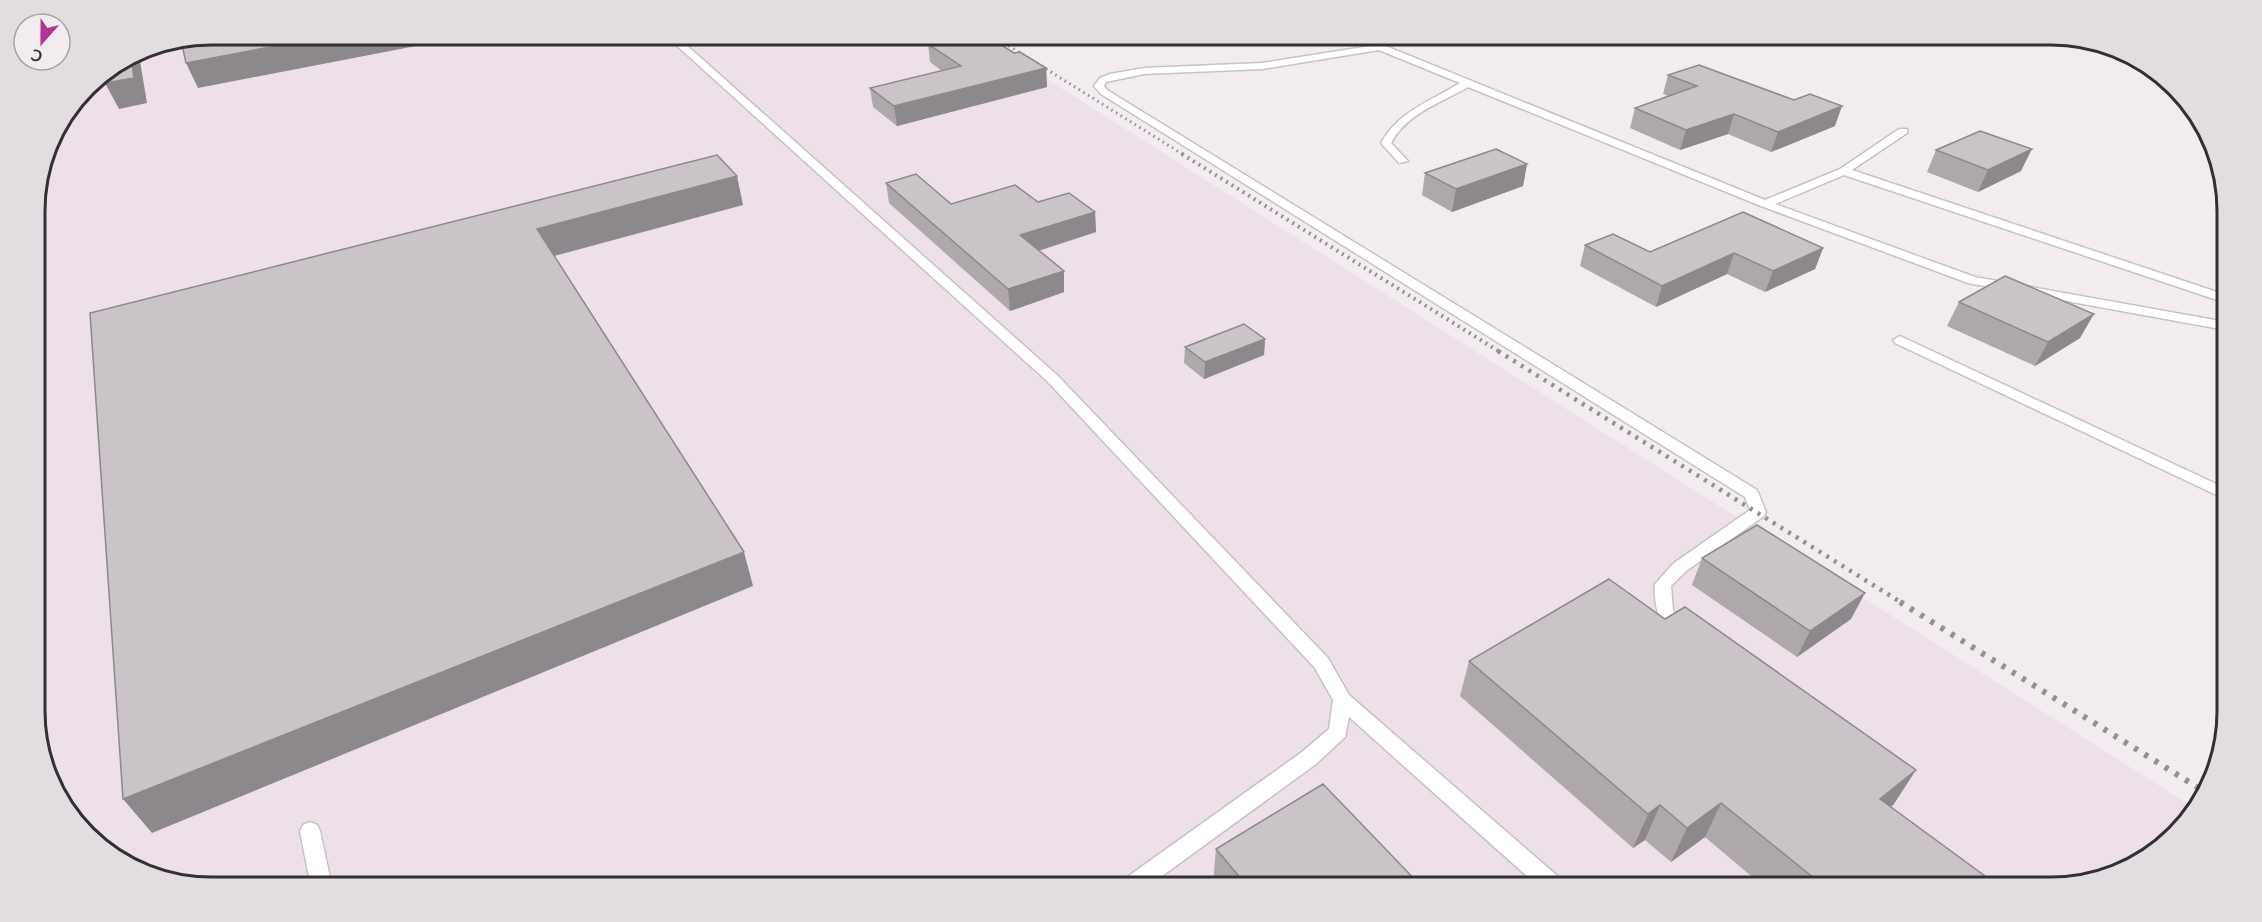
<svg xmlns="http://www.w3.org/2000/svg" width="2262" height="922" viewBox="0 0 2262 922" font-family="Lato,sans-serif">
<rect width="100%" height="100%" fill="#f2ecf0"/>
<path fill="#eee0e9" d="M976 34 2196 809 2191 818 2158 851 2108 878 2062 887H211L154 878 78 827 38 745 35 199 53 133 95 79 144 48 211 35Z"/>
<g fill="none" stroke-linecap="round" stroke-linejoin="round">
<defs>
<path id="lane" d="M664 34H674L1057 375 1328 658 1349 695 1562 880 1565 887H1539L1349 717 1345 737 1316 764 1147 887H1121L1123 880 1302 752 1329 729 1333 700 1315 668 1047 381Z
M1343 34H1356L1765 200 1840 169 1899 129H1907V133L1852 170 2226 295V303L1844 175 1775 204 1975 277 2226 322V330L1968 283 1761 206 1468 87C1441 103 1407 113 1391 143L1408 161 1399 163 1381 143C1399 111 1431 101 1460 83L1379 50 1262 69 1144 74 1106 82 1104 86 1107 90 1757 490 1766 512 1764 516 1686 571 1671 586 1673 611 1692 632 1689 637C1661 645 1653 603 1655 584L1674 563 1750 510 1745 497 1101 94 1094 86 1100 78 1110 74 1144 68 1262 63 1370 46Z
M1900 336 2227 489V500L1895 343 1893 340Z
M310 822 317 825 320 831 332 887H311L300 831 303 825Z"/>
</defs>
<use href="#lane" stroke="#c8c2c6" stroke-width="3"/>
<use href="#lane" fill="#fff" fill-rule="evenodd"/>
<path stroke="#938f92" stroke-width="3" stroke-dasharray="1.5 4" stroke-linecap="butt" d="M990 34 1184 155"/>
<path stroke="#938f92" stroke-width="4" stroke-dasharray="2 4.5" stroke-linecap="butt" d="M1182 154 1500 352"/>
<path stroke="#938f92" stroke-width="4.5" stroke-dasharray="3 6" stroke-linecap="butt" d="M1498 351 1902 603"/>
<path stroke="#938f92" stroke-width="6" stroke-dasharray="4 8" stroke-linecap="butt" d="M1900 602 2205 792"/>
</g>
<path fill="#aea8ab" d="M928 44 1014 53 1046 68 1047 87 897 126 873 107 870 88 942 71 930 62Z
M1668 75 1835 126 1771 152 1728 134 1680 150 1630 128 1635 108 1668 96 1663 94Z
M1936 150 2021 171 1978 192 1927 172Z
M1527 164 1523 186 1452 212 1422 195 1425 173Z
M886 183 951 204 1038 202 1095 212 1096 232 1039 251 1064 271V292L1010 311 889 203Z
M1585 245 1650 252 1823 248 1815 269 1765 292 1727 274 1656 307 1580 266Z
M1959 302 2080 338 2035 366 1947 326Z
M1265 339 1264 355 1204 379 1184 363 1185 347Z
M1702 558 1851 619 1797 657 1692 585Z
M1469 661 1894 804 1891 807 2000 887H1764L1705 837 1671 862 1645 840 1633 848 1460 696Z
M1216 849 1422 887H1217L1213 883Z"/>
<path fill="#8d888b" d="M339 34H478L198 88 186 63Z
M143 48 144 54 139 55 147 103 119 109 105 83 131 56Z
M1046 68 1047 87 897 126 894 106Z
M1842 106 1835 126 1771 152 1778 132Z
M1734 114 1728 134 1680 150 1686 130Z
M2032 149 2021 171 1978 192 1988 170Z
M1527 164 1523 186 1452 212 1456 189Z
M737 176 743 205 547 258 537 229Z
M1095 212 1096 232 1021 256 1020 235Z
M1823 248 1815 269 1765 292 1773 271Z
M1734 253 1727 274 1656 307 1662 286Z
M1064 271V292L1010 311 1008 289Z
M2094 314 2080 338 2035 366 2048 342Z
M1265 339 1264 355 1204 379 1205 362Z
M744 552 753 586 152 833 123 799Z
M1865 593 1851 619 1797 657 1810 631Z
M1916 770 1894 804 1859 833 1880 799Z
M1721 803 1705 837 1671 862 1687 828Z
M1660 805 1645 840 1633 848 1648 814Z"/>
<path fill="#cac3c7" stroke="#8d888b" stroke-width="1.5" d="M211 34H339L186 63 181 40Z
M969 34H984L1014 53 1020 52 1046 68 894 106 870 88 961 66 928 44Z
M131 56 134 78 105 83 104 73Z
M1699 65 1794 100 1810 94 1842 106 1778 132 1734 114 1686 130 1635 108 1697 86 1668 75Z
M1980 131 2032 149 1988 170 1936 150Z
M1496 149 1527 164 1456 189 1425 173Z
M717 155 737 176 537 229 744 552 123 799 90 313Z
M916 174 951 204 1015 185 1038 202 1069 193 1095 212 1020 235 1064 271 1008 289 886 183Z
M1743 212 1823 248 1773 271 1734 253 1662 286 1585 245 1613 234 1650 252Z
M2005 276 2094 314 2048 342 1959 302Z
M1244 324 1265 339 1205 362 1185 347Z
M1757 525 1865 593 1810 631 1702 558Z
M1609 579 1665 619 1685 607 1916 770 1880 799 2000 887H1825L1721 803 1687 828 1660 805 1648 814 1469 661Z
M1323 784 1422 887H1248L1216 849Z"/>
<path d="M0 0H2262V922H0ZM211 45H2051A166 166 0 0 1 2217 211V711A166 166 0 0 1 2051 877H211A166 166 0 0 1 45 711V211A166 166 0 0 1 211 45Z" fill="#e3dde1" fill-rule="evenodd"/>
<path fill="none" stroke="#323032" stroke-width="3" d="M211 45H2051A166 166 0 0 1 2217 211V711A166 166 0 0 1 2051 877H211A166 166 0 0 1 45 711V211A166 166 0 0 1 211 45Z"/>
<g transform="translate(42 42) rotate(201)"><circle r="28" fill="#f2ecf0" stroke="#a5a1a4" stroke-width="1.5"/>
<path d="M0-4.5L10 22L0 15L-10 22Z" fill="#ac3892"/>
<text y="-9" font-size="16" font-weight="bold" text-anchor="middle" fill="#323032">С</text>
</g>
</svg>
